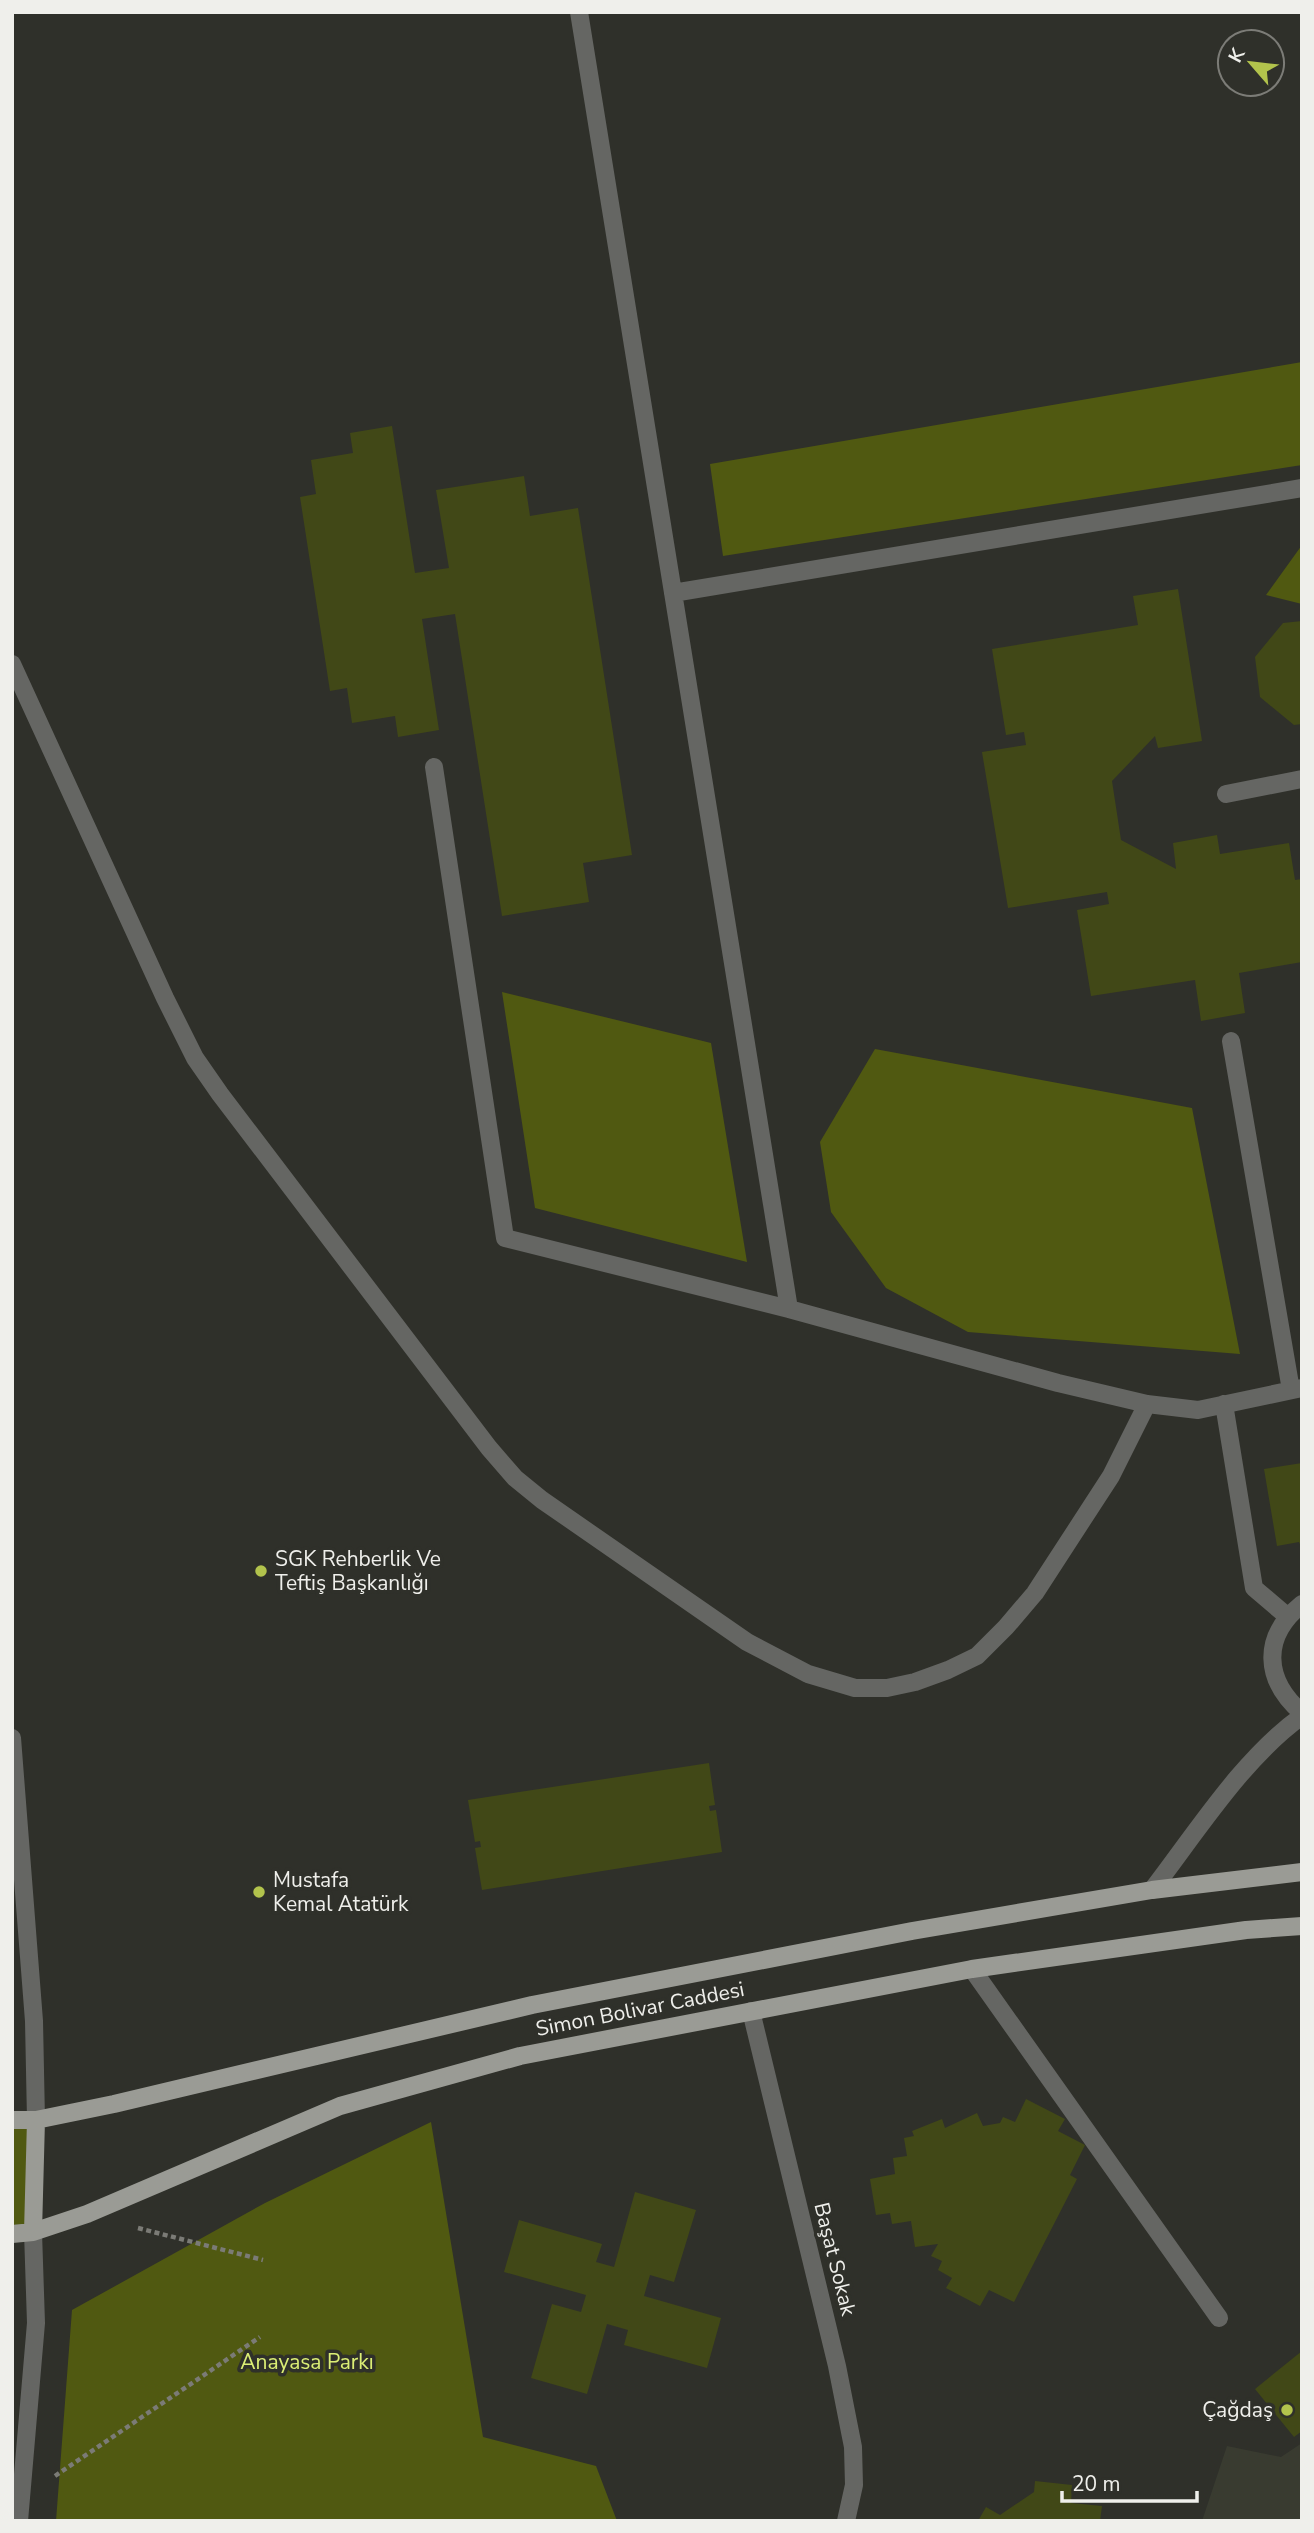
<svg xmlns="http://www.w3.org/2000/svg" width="1314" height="2533" viewBox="0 0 1314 2533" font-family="'Nunito Sans',sans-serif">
<rect width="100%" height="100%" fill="#2f302a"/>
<path fill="#393b30" d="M1302 2443V2521H1202L1227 2446 1281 2457Z"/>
<path fill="#505911" d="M1302 362V465L723 556 710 464Z
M1302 545V604L1266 595Z
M502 992 711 1043 747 1262 535 1208Z
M875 1049 1192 1108 1240 1354 968 1332 886 1288 831 1212 820 1142Z
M12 2120H36L33 2232 12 2234Z
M431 2122 483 2437 596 2466 617 2521H56L72 2310 265 2203Z"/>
<path fill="#414817" d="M392 426 415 573 449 568 436 490 524 476 530 516 578 508 632 855 583 863 589 902 502 916 455 614 422 619 439 730 398 737 395 716 352 723 347 688 330 691 300 497 316 494 311 460 353 453 350 433Z
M1178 589 1202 741 1158 748 1155 736 1112 781 1121 840 1176 869 1173 843 1217 835 1220 854 1289 843 1295 880 1302 879V962L1239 973 1245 1013 1201 1021 1195 980 1091 996 1077 910 1109 904 1107 892 1008 908 982 752 1026 745 1024 732 1006 735 992 649 1138 625 1133 596Z
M1302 621V724L1294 725 1260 697 1255 657 1283 623Z
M1302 1463V1549L1299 1542 1277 1546 1264 1469Z
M709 1763 715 1805 709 1806 710 1811 716 1810 722 1852 482 1890 475 1848 481 1847 480 1841 475 1842 468 1800Z
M1026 2099 1065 2119 1058 2131 1085 2145 1070 2175 1077 2179 1014 2302 989 2290 980 2306 946 2288 952 2278 938 2270 942 2261 931 2256 938 2244 915 2247 911 2221 892 2224 890 2213 876 2215 870 2179 895 2174 893 2158 907 2156 904 2138 914 2136 912 2131 942 2119 945 2128 977 2113 983 2126 1000 2123 1003 2117 1015 2122Z
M635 2192 696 2210 674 2282 650 2275 644 2296 721 2318 707 2368 624 2345 628 2330 607 2324 587 2394 531 2378 552 2304 581 2312 586 2295 504 2272 519 2220 602 2244 596 2262 614 2267Z
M1302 2351V2431L1294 2437 1255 2389Z
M1035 2481 1072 2485 1071 2503 1102 2506 1100 2521H978L986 2507 1000 2515 1034 2492Z"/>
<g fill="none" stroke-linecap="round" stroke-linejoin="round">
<path stroke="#7b7b76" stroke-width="4.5" stroke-dasharray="5 3.5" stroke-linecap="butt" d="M138 2228 263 2260
M55 2476 260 2337"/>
<path stroke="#656663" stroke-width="18" d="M579 12 789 1309
M673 593 1302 488
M12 664 165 998 195 1058 220 1094 489 1448 515 1478 542 1500 747 1642 808 1674 855 1688H887L915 1682 948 1670 977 1656 1006 1627 1035 1593 1111 1476 1147 1404
M434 767 505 1238 789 1309 1058 1383 1147 1404 1198 1410 1302 1388
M1226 794 1302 779
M1231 1041 1291 1390
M1224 1404 1254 1588 1287 1616
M1302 1604C1261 1637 1264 1680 1302 1713
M1152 1890C1196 1833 1243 1758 1302 1716
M972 1969 1219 2318"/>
<path stroke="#656663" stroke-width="18" d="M12 1738 34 2021 36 2120
M751 2011 837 2366 853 2447 854 2485 846 2521
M19 2521 36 2323 33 2232"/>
<path stroke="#9a9b95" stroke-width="18" d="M12 2120H36L114 2104 532 2005 912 1931 1152 1890 1302 1872
M33 2232 36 2120
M12 2234 33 2232 87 2214 340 2106 520 2056 972 1969 1246 1930 1302 1926"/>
</g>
<g fill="#b2c34c" stroke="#2f302a" stroke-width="2.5">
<circle cx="261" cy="1571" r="7"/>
<circle cx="259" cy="1892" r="7"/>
<circle cx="1287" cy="2410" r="7"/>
</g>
<g text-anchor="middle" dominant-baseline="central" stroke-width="7" stroke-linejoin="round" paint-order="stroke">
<g font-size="21" fill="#efefeb" stroke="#2f302a" text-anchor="start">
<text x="275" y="1559">SGK Rehberlik Ve<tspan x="275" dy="24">Teftiş Başkanlığı</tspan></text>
<text x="273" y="1880">Mustafa<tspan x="273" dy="24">Kemal Atatürk</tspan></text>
<text x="1273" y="2410" text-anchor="end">Çağdaş</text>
</g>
<g font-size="21" fill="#efefeb" stroke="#2f302a">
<text transform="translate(640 2009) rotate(-11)">Simon Bolivar Caddesi</text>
<text transform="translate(835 2259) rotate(76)">Başat Sokak</text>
</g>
<g font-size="21" fill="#dbee75" stroke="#2f302a">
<text x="307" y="2362">Anayasa Parkı</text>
</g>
</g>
<rect width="1314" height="2533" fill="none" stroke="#efefeb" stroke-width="28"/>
<g transform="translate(1251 63) rotate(298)"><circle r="33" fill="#2f302a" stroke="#7c7c77" stroke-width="2"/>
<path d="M0-5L12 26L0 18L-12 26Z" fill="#b2c34c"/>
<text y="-10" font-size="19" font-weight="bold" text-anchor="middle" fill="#efefeb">K</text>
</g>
<path d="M1062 2491v10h135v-10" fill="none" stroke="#efefeb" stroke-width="3.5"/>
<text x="1072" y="2491" font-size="21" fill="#efefeb" stroke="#2f302a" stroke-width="5" paint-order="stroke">20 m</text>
</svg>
